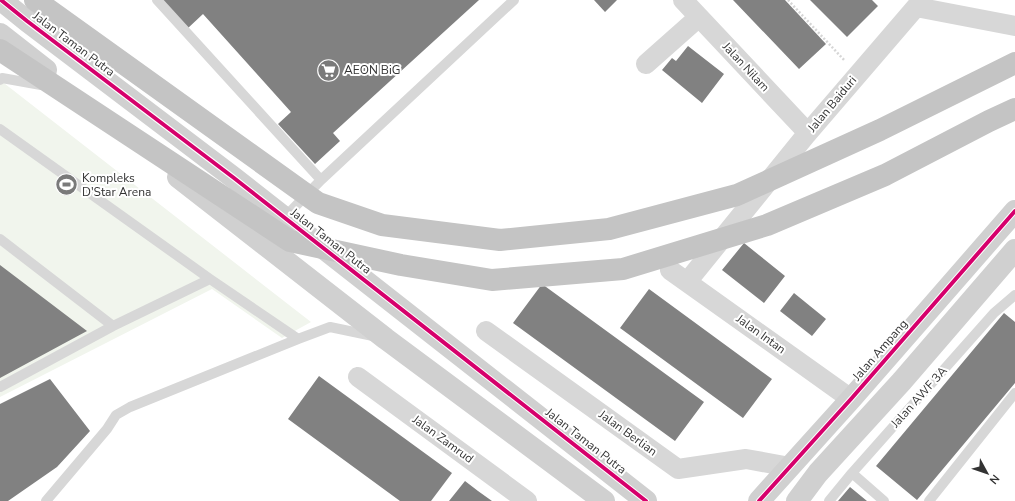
<svg xmlns="http://www.w3.org/2000/svg" width="1015" height="501" viewBox="0 0 1015 501" font-family="'Nunito Sans',sans-serif">
<rect width="100%" height="100%" fill="#fff"/>
<path fill="#f1f5ed" d="M0 80 311 322 282 338 212 289 0 397Z"/>
<path fill="#818181" d="M161 0H479L333 133 340 141 315 164 278 124 291 112 203 14 187 29Z
M594 0H617L605 12Z
M733 0H785L826 44 799 69Z
M810 0H872L878 6 847 37Z
M688 46 724 74 702 103 662 70 672 58 676 61Z
M744 243 785 276 764 303 722 270Z
M0 265 87 331 0 378Z
M542 284 704 402 675 441 513 323Z
M649 289 772 379 743 418 620 328Z
M794 293 826 319 812 336 780 311Z
M1004 313 1015 322V383L917 500 876 466Z
M319 376 452 473 431 501H400L288 419Z
M50 379 90 431 57 467 8 501H0V404Z
M465 481 478 491 492 501H449Z
M850 487 867 501H838Z"/>
<g fill="none" stroke-linecap="round" stroke-linejoin="round">
<path stroke="#d6d6d6" stroke-width="2.5" stroke-dasharray="2 2" stroke-linecap="butt" d="M788 0 845 61"/>
<path stroke="#d7d7d7" stroke-width="10" d="M157 0 321 180
M0 80 2 78 41 85
M0 129 210 279 298 339 330 327 373 336
M283 219 321 180 514 0
M0 239 113 326 210 279
M0 387 113 326
M852 473 884 501
M46 501 107 429 116 415 130 407 298 339
M829 501 852 473 994 313 1015 295
M929 501 1015 393"/>
<path stroke="#d7d7d7" stroke-width="20" d="M683 0 808 133
M916 7 1015 26
M646 64 699 17
M670 270 851 399
M687 282 806 135 916 7
M486 331 678 469 746 459 790 467
M358 377 527 501"/>
<path stroke="#d0d0d0" stroke-width="22" d="M1 0 27 21 234 178 646 501
M0 34 46 70
M178 177 386 339 604 501
M759 501 851 399 1015 211
M797 501 818 473 902 381 1015 250"/>
<path stroke="#c4c4c4" stroke-width="22" d="M35 0 318 203 382 225 500 240 609 229 737 195 880 130 1015 63
M0 50 290 241 401 265 492 280 623 269 767 225 885 175 989 121 1015 109"/>
<defs>
<path id="cycleway" d="M1 0 27 21 234 178 646 501
M759 501 851 399 1015 211"/>
</defs>
<use href="#cycleway" stroke="#fff" stroke-width="6"/>
<use href="#cycleway" stroke="#d6006c" stroke-width="4"/>
</g>
<defs>
<symbol id="supermarket-disc" viewBox="-11 -11 22 22"><circle r="9.5" fill="#7a7a7a" stroke="#fff"/><path d="M-6-5.5h2.5l.6 2H6L4.5 2H-2.5L-4.4-4H-6ZM-1.5 3.2a1.3 1.3 0 1 0 .1 0ZM3 3.2a1.3 1.3 0 1 0 .1 0Z" fill="#fff"/></symbol>
<symbol id="stadium-disc" viewBox="-11 -11 22 22"><circle r="9.5" fill="#7a7a7a" stroke="#fff"/><path d="M0-5a6.5 5 0 1 0 0 10a6.5 5 0 1 0 0-10ZM-3.5-1.8h7v3.6h-7Z" fill="#fff"/></symbol>
</defs>
<g fill-rule="evenodd">
<use href="#supermarket-disc" x="316" y="58" width="25" height="25"/>
<use href="#stadium-disc" x="54" y="172" width="25" height="25"/>
</g>
<g text-anchor="middle" dominant-baseline="central" stroke-width="4" stroke-linejoin="round" paint-order="stroke">
<g font-size="12" fill="#333" stroke="#fff">
<text transform="translate(74 44) rotate(37)">Jalan Taman Putra</text>
<text transform="translate(746 67) rotate(47)">Jalan Nilam</text>
<text transform="translate(832 104) rotate(-50)">Jalan Baiduri</text>
<text transform="translate(331 241) rotate(38)">Jalan Taman Putra</text>
<text transform="translate(761 334) rotate(36)">Jalan Intan</text>
<text transform="translate(880 350) rotate(-49)">Jalan Ampang</text>
<text transform="translate(919 397) rotate(-48)">Jalan AWF 3A</text>
<text transform="translate(628 433) rotate(36)">Jalan Berlian</text>
<text transform="translate(443 439) rotate(36)">Jalan Zamrud</text>
<text transform="translate(586 441) rotate(38)">Jalan Taman Putra</text>
</g>
<g font-size="12" fill="#333" stroke="#fff" text-anchor="start">
<text x="344" y="70">AEON BiG</text>
<text x="82" y="178">Kompleks<tspan x="82" dy="14">D'Star Arena</tspan></text>
</g>
</g>
<g transform="translate(987 473) rotate(130)" stroke="#ffffff" stroke-width="3" paint-order="stroke">
<path d="M0-3L7 15L0 10L-7 15Z" fill="#333333"/>
<text y="-6" font-size="11" font-weight="bold" text-anchor="middle" fill="#333333">N</text>
</g>
</svg>
